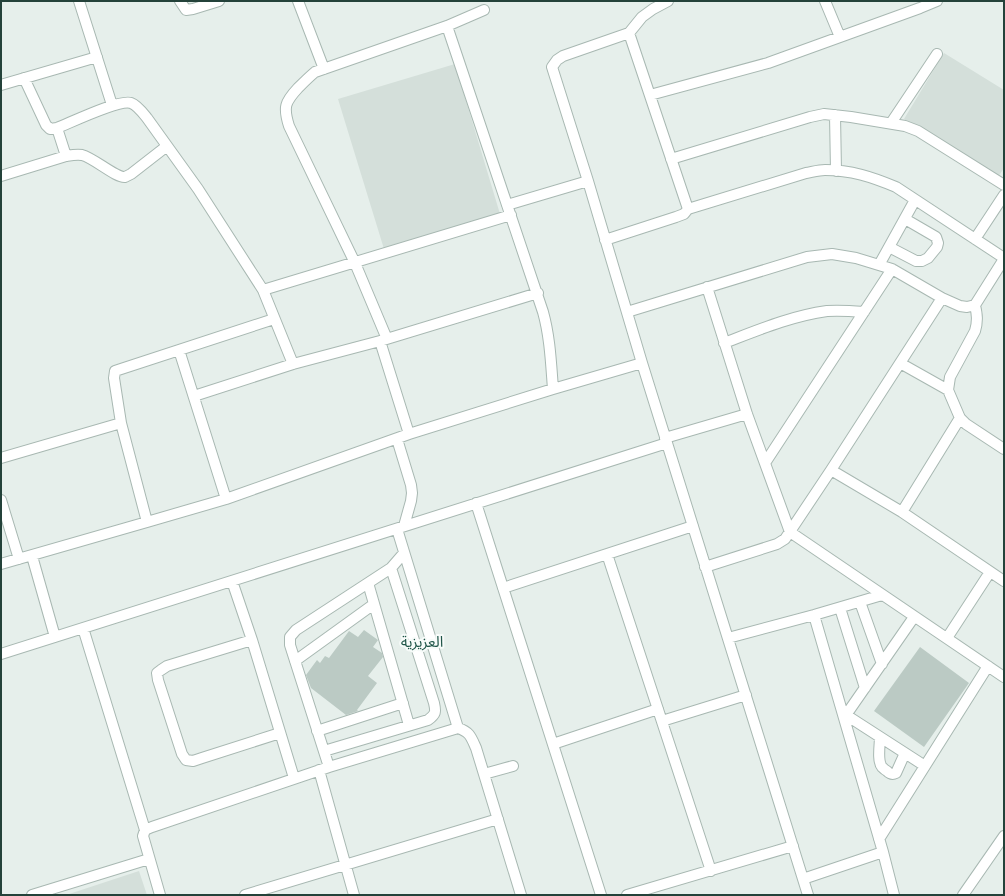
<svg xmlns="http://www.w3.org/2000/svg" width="1005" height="896" viewBox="0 0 1005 896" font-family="'Noto Sans','Noto Sans Arabic',sans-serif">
<rect width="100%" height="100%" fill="#e6efeb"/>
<path fill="#d4dfda" d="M944 53 1004 90V168L998 177 904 119Z
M455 64 500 214 384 249 338 99Z
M139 871 147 895H66Z"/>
<path fill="#bbcac4" d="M364 630 378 640 373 647 382 653 383 657 368 676 377 683 357 710 358 711 346 715 311 688 306 675 317 660 320 663 325 656 329 658 349 631 358 637Z
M920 647 969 683 924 747 874 711Z"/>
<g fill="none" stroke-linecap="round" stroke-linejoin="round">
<defs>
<path id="minor" d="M79 1 112 105
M180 1 186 10 193 9 219 1
M298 1 324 69
M668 1 653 9 642 17 629 33 563 56 557 60 552 67 588 181 642 363 808 895
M825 1 840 37
M447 26 543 312C550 337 551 363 553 389
M629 33 688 209 806 173C812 172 819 170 825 170 851 170 872 177 896 187L1004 258
M24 78 46 125 50 129 57 128C70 123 119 99 131 103 137 105 143 113 147 118L198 189 263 290 293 364
M1 85 97 57
M650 95 768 63 920 8 937 1
M835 115 836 171
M891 123 937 54
M57 128 66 156
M671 159 810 117 824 114 851 117 905 126 918 131 1004 185
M1 176 66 156C72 155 77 154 82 155 94 158 116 178 125 177 127 176 129 175 131 174L167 146
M507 205 588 181
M975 239 1004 195
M605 240 676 217 684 214 688 209
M889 247 916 261H922L928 258 937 247 938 243 936 237 905 219
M879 265 915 200
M707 287 747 414 790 532 1004 677
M263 290 511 215
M975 305C977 314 978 321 975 331L950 377 948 390 960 418 966 424 1004 449
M627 312 807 257 832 254 856 258 892 269 942 298 960 306 967 307 975 305 1004 259
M387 339 355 263 289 126C283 107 285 102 298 88 304 82 309 77 315 72L447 26 484 10
M380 341 409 434
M724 343C758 330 791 316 827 311 839 310 852 311 864 312
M179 350 226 499
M900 363 948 390
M194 396 293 364 380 341 538 293
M665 438 747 414
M397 439 411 485 412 493 411 501 404 526
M1 458 121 423
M765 463 892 269
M831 470 902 512 1004 581
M1 500 19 559
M476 503 601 895
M902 512 960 418
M147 522 226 499 409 434 553 389 642 363
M397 529 458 728
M607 554 711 871
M32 556 55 637
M1 564 147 522 121 423 114 378 115 371 121 369 274 319
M705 567 777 544 785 539 831 470 942 298
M232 581 252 640 294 778
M368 583 409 725
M503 588 693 526
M860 602 882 664
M840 608 865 688
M814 615 883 852 894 895
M83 628 145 830
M728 638 814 615 882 595
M947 638 990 572
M252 640 167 666 161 670 157 673 158 680 182 754 186 760 193 761 202 758 280 733
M1 654 667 443
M295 661 374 604
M846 715 925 766
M844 716 846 715 914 617
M662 721 746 695
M317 731 403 703
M880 737C880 744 877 761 882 767 883 768 885 770 887 771 890 774 892 775 896 773L905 753
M553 744 658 709
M324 751 428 720C436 714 436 712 434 703L391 568
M329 767 290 645V637L296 630 391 568 404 553
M319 770 354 895
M484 774 513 766
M879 839 988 666
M803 879 883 852
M32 895 149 859
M160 895 143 836 145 830 152 827 329 767 458 728C470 732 471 737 476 748L521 895
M245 895 498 819
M627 895 793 846
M963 895 1004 836"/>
</defs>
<use href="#minor" stroke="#a8b8b2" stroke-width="12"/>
<use href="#minor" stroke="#fff" stroke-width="10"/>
</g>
<g text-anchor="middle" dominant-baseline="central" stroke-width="4" stroke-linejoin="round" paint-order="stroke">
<g font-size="15" fill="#1f5548" stroke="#f7fbf9">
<text x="422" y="641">العزيزية</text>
</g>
</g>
<rect width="1005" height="896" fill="none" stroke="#24423a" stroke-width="4"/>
</svg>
